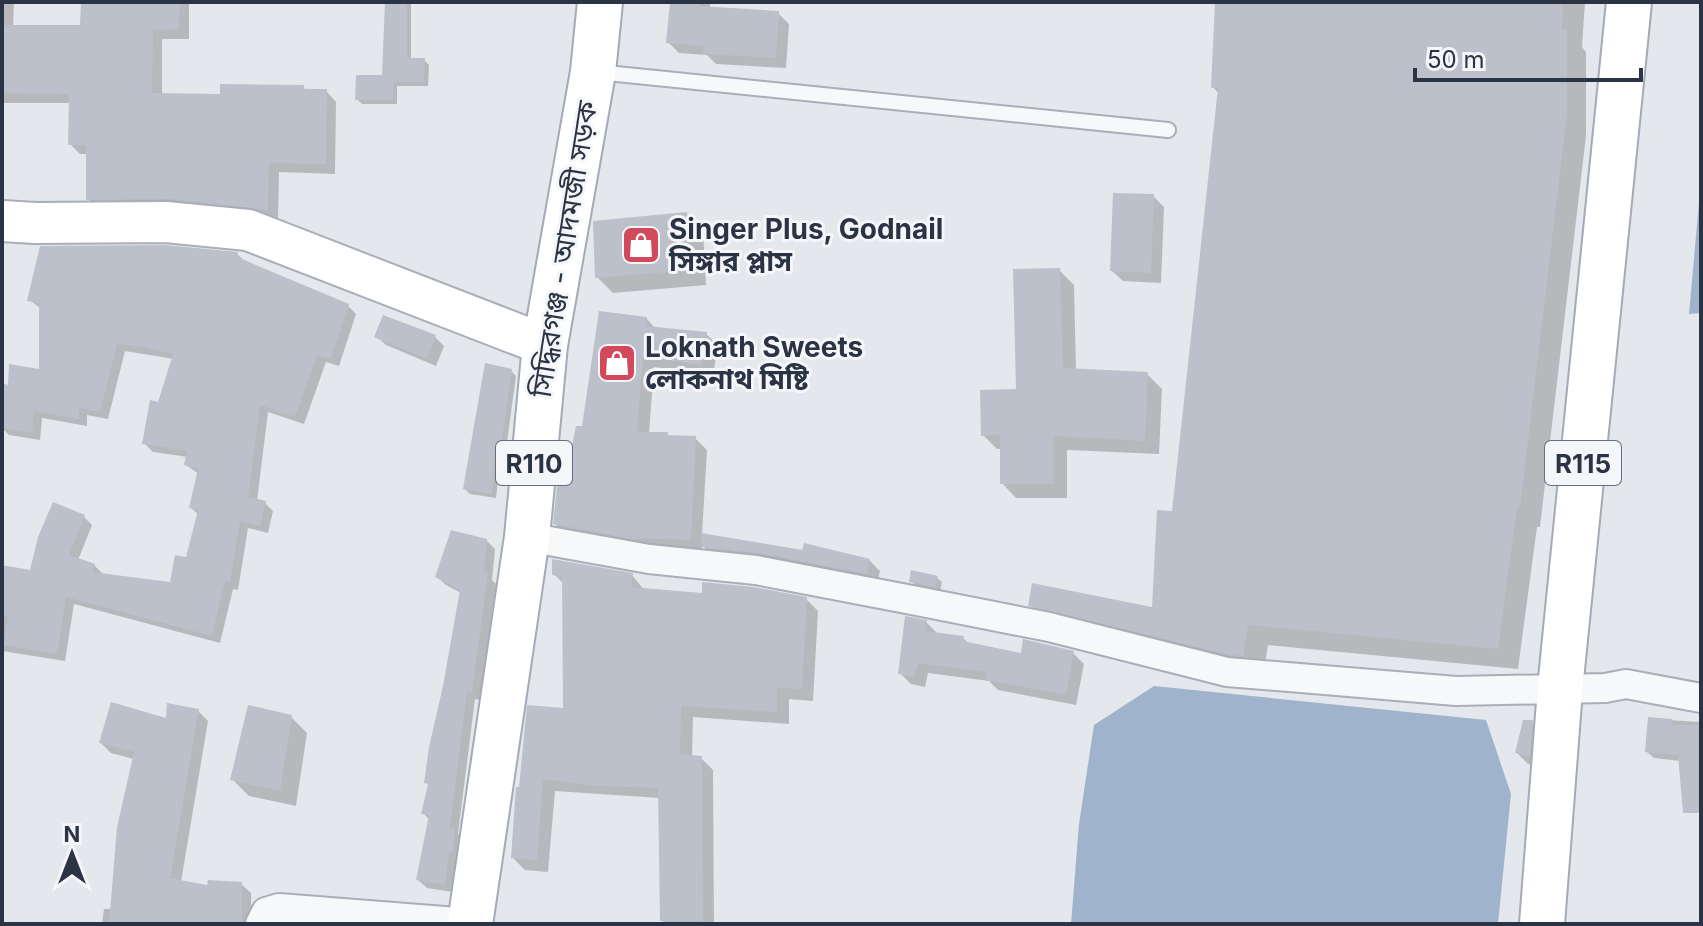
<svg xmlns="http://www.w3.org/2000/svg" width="1703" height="926" viewBox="0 0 1703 926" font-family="Inter,'Noto Sans Bengali',sans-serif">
<rect width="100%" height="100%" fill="#e4e7ec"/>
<path fill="#9fb4cc" d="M1701 180V313L1689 314Z
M1154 686 1486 720 1511 794 1498 924H1071L1079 824 1094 725Z"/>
<path fill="#0003" d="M2 2H14L13 27H82L83 2H189V39H162V95L222 96 303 87 307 91H326L336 102 335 174 279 172 278 220 180 209H98L88 199V154H80L70 144 71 103H2Z
M386 2H411V60H424L429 65 428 86H397V104H362L357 99 384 77Z
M672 2H710V9L778 13 789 24 786 68 716 64 707 55 679 53 668 42Z
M1217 2H1585L1582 47 1586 52V136L1540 527H1537L1518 669 1268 645 1263 676 1051 626 1030 605 1154 609 1173 513 1220 95 1213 87Z
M1153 196 1164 207 1161 283 1123 281 1112 271Z
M687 214 703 230 706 285 613 293 597 277Z
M237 254 247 263 348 306 356 314 339 366 326 362 304 424 268 412 257 501 265 503 273 511 268 533 248 528 238 590 233 589 220 643 74 604 65 661 2 651V567L31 572 84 517 92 525 78 560 94 565 103 574 172 584 187 559 199 515 191 508 199 474 186 465 188 457 153 452 144 443 174 359 125 351 108 419 87 415V426L42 418 40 440 9 435 2 428V422L41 372V309L30 300Z
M1059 270 1074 285 1076 371 1147 374 1162 389 1159 454 1067 450V498H1016L1002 483V449H997L983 435 1018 391Z
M646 318 656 329 706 334 718 345 713 375 654 367 649 434 695 438 707 450 702 535 869 560 880 571 877 584 714 557 702 545V551L649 548 567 536 555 524 562 488 573 453Z
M376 336 435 337 444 346 436 366 386 345Z
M511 371 516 376 504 464 500 463 496 498 470 494 465 489Z
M486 540 495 549 492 580 496 584 480 700 475 699 458 834 463 838 461 859H457L453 892 427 888 418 880 430 820 424 814 429 785 426 782 461 593 446 585 437 577Z
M554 574 632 575 644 590 806 599 818 611 813 701 789 699V724L693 717 692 757 701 758 713 770 714 924H665L662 920 660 798 555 791 548 872 525 870 513 858 565 710 564 584Z
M937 578 942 582 940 591 916 586 911 581Z
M926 622 937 633 963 638 970 645 1023 655 1073 653 1084 664 1076 705 998 690 989 681 928 673 925 687 911 684 900 673Z
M198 711 208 721 181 882 208 887 241 884 251 893V920L254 924H102L104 909H112L134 759 111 753 101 743Z
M291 717 307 733 296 806 249 796 233 780Z
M1650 719 1701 722V803L1681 761 1654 758 1647 752Z
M1532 722 1542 733 1540 766 1528 764 1517 753Z"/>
<path fill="#bbc0ca" d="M81 2H180L179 29 153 30 152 93 220 94V84L304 85V89H327L326 164 269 163 268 210 168 199 86 200V145H68L69 94 2 93V25H80Z
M385 2H407V58H425L424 82H393V100H355L356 75H382Z
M670 2H699V6L779 11 776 58 703 54V46L666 43Z
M1215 2H1563L1562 29H1567V114L1520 507H1517L1498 649 1248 625 1243 656 1230 655 1028 606 1032 583 1152 607 1157 510 1172 511 1218 88H1211Z
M1113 193 1154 194 1151 273 1110 271Z
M687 212 691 270 595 278 593 221Z
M165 245 238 252 237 257 349 304 331 359 317 355 295 417 260 405 248 497 266 501 260 526 240 521 230 582 225 581 212 636 66 597 57 654 3 645 8 617 2 615V565L30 570 38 537 53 502 85 515 69 555 95 564 92 572 170 582 175 555 186 557 198 510 189 508 198 469 184 465 187 451 142 444 150 400 158 402 173 354 145 347 117 344 100 412 79 408V419L34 411 32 433 2 428V383L8 385 9 364 39 369V303L27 301 40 246Z
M1060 268 1063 368 1148 372 1145 441 1053 436V484H1000V435L981 436 980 390 1016 389 1013 269Z
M599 311 647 317 646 326 707 332 702 365 643 357 637 432H668V435L696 436 691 540 638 538 637 540 553 524 557 486H560L567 450H571L576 426H582Z
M383 315 436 335 427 359 374 337Z
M485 363 512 369 499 460 495 459 492 494 463 489Z
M451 530 487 539 484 572 488 573 472 692 467 691 450 827 455 828 453 852 449 851 445 885 416 880 429 815 421 814 428 784 424 783 429 747 443 686 460 590 435 577Z
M701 533 802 550 804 543 870 559 867 574 759 553 702 547Z
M552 559 633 573 631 587 702 593V582L754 587 807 597 802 689 777 688V712L681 706 680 754 702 756 703 921H660L658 788 598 786 543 779 537 860 511 858 516 787H519L527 705 563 708 562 576 552 575Z
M911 570 938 576 935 587 909 582Z
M905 616 927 620 925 631 964 636 963 641 1021 653 1023 639 1074 651 1066 695 985 680 987 672 918 663 914 677 898 674Z
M111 702 166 718 167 703 199 709 170 878 207 885 208 880 242 882V924H109L117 827 134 752 99 743Z
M248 705 292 715 280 791 230 780Z
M1648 717 1672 719 1671 725H1701V813H1683L1678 755 1645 752Z
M1523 720H1533L1530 756 1515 753Z"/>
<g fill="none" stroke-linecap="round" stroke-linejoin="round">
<defs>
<path id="lane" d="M597 72 1168 130"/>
<path id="street" d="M527 537 649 559 756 570 912 600 1049 627 1227 672 1456 691 1605 688 1626 684 1701 698
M260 924 266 912 279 908 470 923"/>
<path id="secondary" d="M2 221 35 223 166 222 248 230 545 345"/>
<path id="primary" d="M470 924 527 537 545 345 593 72 600 2
M1542 924 1560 689 1629 2"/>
</defs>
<use href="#lane" stroke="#a9aeb7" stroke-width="18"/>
<use href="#street" stroke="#a9aeb7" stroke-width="32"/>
<use href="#secondary" stroke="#a9aeb7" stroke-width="44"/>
<use href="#primary" stroke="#a3abb8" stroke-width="48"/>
<use href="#lane" stroke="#f7f8fa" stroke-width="14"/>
<use href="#street" stroke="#f7f8fa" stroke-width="28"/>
<use href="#secondary" stroke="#fff" stroke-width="40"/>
<use href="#primary" stroke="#fff" stroke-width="44"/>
</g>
<defs>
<symbol id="shop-square" viewBox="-11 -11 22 22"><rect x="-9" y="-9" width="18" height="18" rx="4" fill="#d1495b" stroke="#f4f6f9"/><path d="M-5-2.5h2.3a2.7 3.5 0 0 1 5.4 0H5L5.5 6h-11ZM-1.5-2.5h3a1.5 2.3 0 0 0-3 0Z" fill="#fff"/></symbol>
</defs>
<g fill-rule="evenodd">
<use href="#shop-square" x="619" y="223" width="44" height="44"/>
<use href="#shop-square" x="595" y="341" width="44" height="44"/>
</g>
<g text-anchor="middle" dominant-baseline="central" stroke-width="6" stroke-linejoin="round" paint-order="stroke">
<g fill="#f4f6f9" stroke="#676e7b" stroke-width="2">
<rect x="496" y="441" width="76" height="44" rx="6"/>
<rect x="1545" y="441" width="76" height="44" rx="6"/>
</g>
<g font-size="26" font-weight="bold" fill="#2b3445">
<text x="534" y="463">R110</text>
<text x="1583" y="463">R115</text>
</g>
<g font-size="28" font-weight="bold" fill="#2b3445" stroke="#f4f6f9" text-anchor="start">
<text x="669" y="229">Singer Plus, Godnail<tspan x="669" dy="32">সিঙ্গার প্লাস</tspan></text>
<text x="645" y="347">Loknath Sweets<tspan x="645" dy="32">লোকনাথ মিষ্টি</tspan></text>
</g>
<g font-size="28" fill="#2b3445" stroke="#f4f6f9">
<text transform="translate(564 249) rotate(-81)">সিদ্ধিরগঞ্জ - আদমজী সড়ক</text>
</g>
</g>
<rect width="1703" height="926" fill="none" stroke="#2b3445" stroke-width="8"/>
<g transform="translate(72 854)" stroke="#f4f6f9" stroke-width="6" paint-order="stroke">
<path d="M0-6L14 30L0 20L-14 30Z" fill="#2b3445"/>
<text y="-12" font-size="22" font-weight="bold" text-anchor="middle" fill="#2b3445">N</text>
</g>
<path d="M1415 68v12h226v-12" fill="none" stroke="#2b3445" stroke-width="4"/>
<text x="1427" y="68" font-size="24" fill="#2b3445" stroke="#f4f6f9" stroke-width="6" paint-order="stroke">50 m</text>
</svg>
